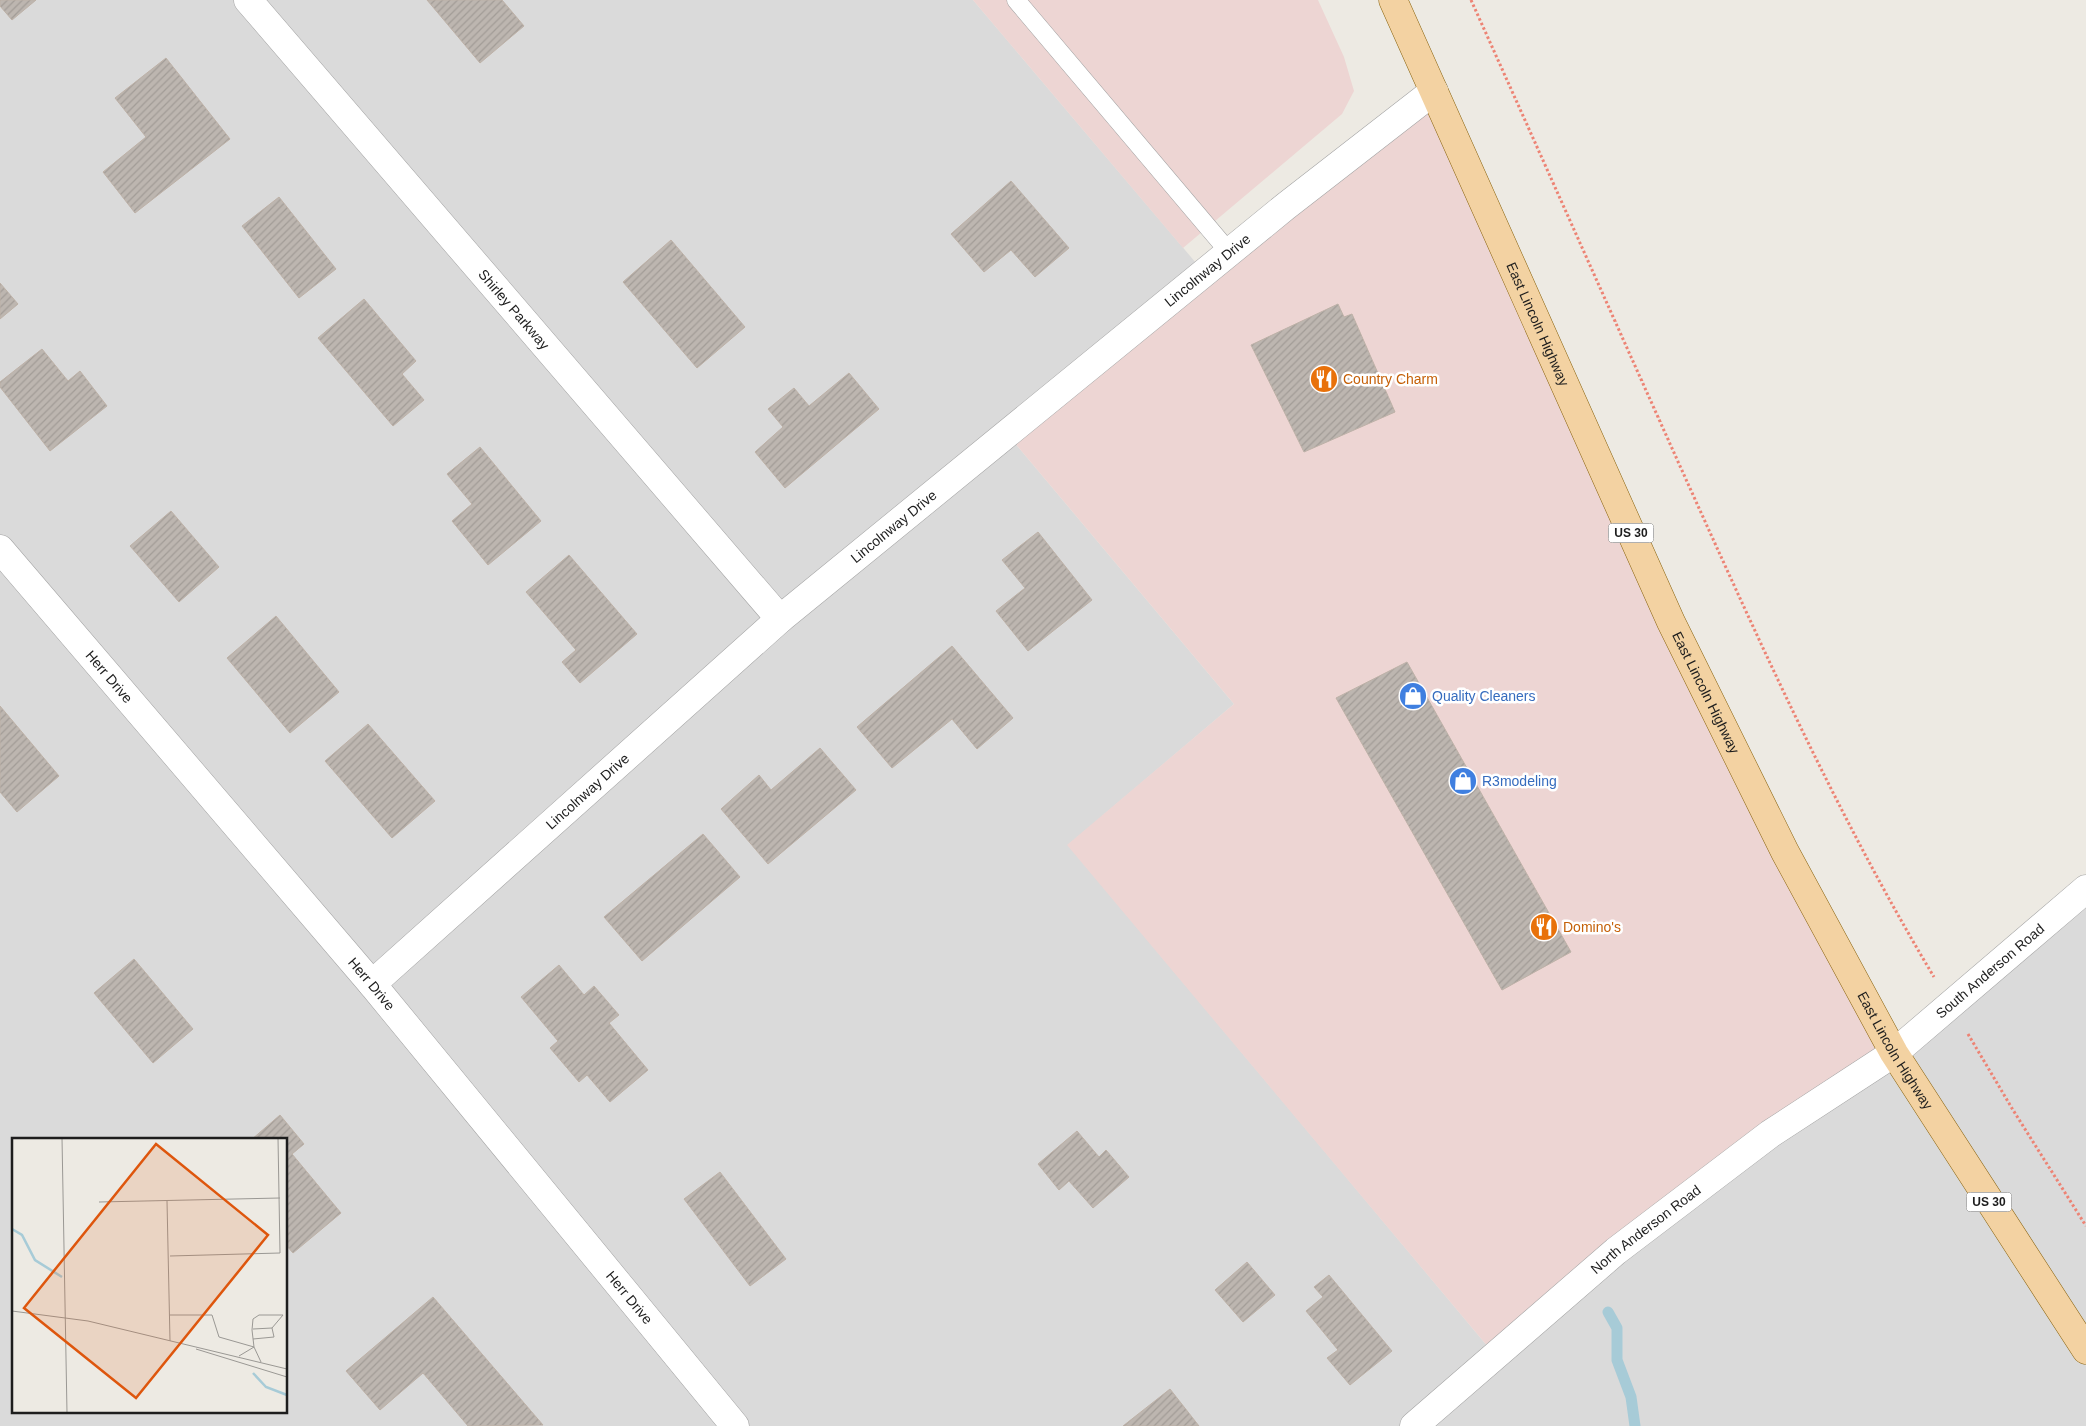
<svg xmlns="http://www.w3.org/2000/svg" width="2086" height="1426" viewBox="0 0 2086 1426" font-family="Helvetica,sans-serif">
<defs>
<pattern id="building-hatch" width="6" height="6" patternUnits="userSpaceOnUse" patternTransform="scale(1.25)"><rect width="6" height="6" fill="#bdb6b0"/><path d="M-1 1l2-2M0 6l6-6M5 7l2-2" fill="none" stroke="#a29c97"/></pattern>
</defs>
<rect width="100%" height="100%" fill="#edeae3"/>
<path fill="#dadada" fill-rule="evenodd" d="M0 0H973L1213 283 1014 442 1234 704 1068 845 1489 1348 1399 1426H0ZM14 1140H286V1412H14Z
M2086 900V1329L1902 1054Z
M1890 1064 2086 1366V1426H1426L1611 1264Z"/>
<path fill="#edd5d3" d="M973 0H1318L1344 57 1354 91 1342 114 1183 248Z
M1431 103 1881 1049 1489 1348 1067 845 1234 704 1014 442Z"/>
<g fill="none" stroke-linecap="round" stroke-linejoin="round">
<path stroke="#a7cbd7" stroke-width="11" d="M1608 1312 1617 1328V1360L1631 1397 1635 1426"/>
</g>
<path fill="url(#building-hatch)" stroke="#bdb1a7" d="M0 0H36L12 20 0 6Z
M427 0H502L524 26 480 63Z
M166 58 230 139 135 213 103 172 146 137 115 98Z
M1011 181 1069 248 1035 277 1011 250 984 272 951 234Z
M279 197 336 269 299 298 242 226Z
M671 240 745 327 697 368 623 282Z
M0 283 18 304 0 319Z
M364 299 416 361 402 374 424 400 393 426 318 338Z
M1338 304 1344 317 1352 314 1395 412 1304 452 1251 345Z
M42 349 68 381 80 371 107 406 50 451 0 387V382Z
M849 373 879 409 785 488 755 452 783 427 768 409 794 388 809 406Z
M480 447 541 521 488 565 452 521 472 504 447 474Z
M171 511 219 567 179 602 130 546Z
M1038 532 1092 600 1028 651 996 611 1025 588 1002 560Z
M569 555 637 634 580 683 562 662 576 650 526 592Z
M276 616 339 692 290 733 227 658Z
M952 646 1013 718 977 749 952 719 892 768 857 727Z
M1407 662 1571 952 1502 990 1336 698Z
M0 706 59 776 17 812 0 792Z
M368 724 435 801 392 838 325 761Z
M820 748 856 790 768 864 721 809 759 775 771 790Z
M703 834 740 877 642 961 604 917Z
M134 959 193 1029 153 1063 94 993Z
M559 965 584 995 594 986 619 1015 609 1023 648 1070 610 1102 587 1075 579 1082 550 1048 558 1041 521 997Z
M280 1115 304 1144 292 1154 341 1213 293 1253 286 1245V1140H251Z
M1077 1131 1099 1157 1106 1150 1129 1177 1093 1208 1069 1181 1059 1190 1038 1164Z
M720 1172 786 1259 750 1286 684 1199Z
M1247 1262 1275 1295 1243 1322 1215 1290Z
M1329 1275 1392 1351 1350 1385 1327 1358 1338 1350 1306 1311 1323 1297 1314 1287Z
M433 1297 543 1425 468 1426 423 1373 380 1410 346 1371Z
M1170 1389 1199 1426H1123Z"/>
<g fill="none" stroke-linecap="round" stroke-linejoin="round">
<defs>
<path id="service" d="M1016 0 1229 252"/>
<g id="minor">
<path id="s1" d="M248 0 780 619"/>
<path id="s2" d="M0 549 372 984 735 1426"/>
<path id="s3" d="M372 984 780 619 1286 206 1434 91"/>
<path id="s4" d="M1414 1426 1616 1251 1770 1134 1894 1053 2086 889"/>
</g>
<g id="primary">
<path id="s5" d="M1393 0 1671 622 1785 852 1894 1053 2086 1350"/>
</g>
</defs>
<use href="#service" stroke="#a4a4a4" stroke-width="19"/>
<use href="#minor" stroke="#a4a4a4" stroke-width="29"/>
<use href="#primary" stroke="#88620d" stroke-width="29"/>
<path stroke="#ed8374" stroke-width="3" stroke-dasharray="2.5 2.5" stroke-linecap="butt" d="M1471 0C1544 162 1616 324 1689 486 1764 652 1840 820 1934 977
M1968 1034 2013 1110 2086 1226"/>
<use href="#service" stroke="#fff" stroke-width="18"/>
<use href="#minor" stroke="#fff" stroke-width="28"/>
<use href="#primary" stroke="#f3d2a2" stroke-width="28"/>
</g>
<defs>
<symbol id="restaurant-disc" viewBox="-11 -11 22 22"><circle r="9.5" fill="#e8710a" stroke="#fff"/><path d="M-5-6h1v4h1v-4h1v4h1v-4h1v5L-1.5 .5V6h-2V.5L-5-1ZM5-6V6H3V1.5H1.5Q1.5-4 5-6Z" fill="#fff"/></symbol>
<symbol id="shop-disc" viewBox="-11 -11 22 22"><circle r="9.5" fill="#3f7fe0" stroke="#fff"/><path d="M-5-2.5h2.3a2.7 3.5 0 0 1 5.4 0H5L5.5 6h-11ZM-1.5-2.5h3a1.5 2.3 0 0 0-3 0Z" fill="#fff"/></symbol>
</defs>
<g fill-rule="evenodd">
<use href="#restaurant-disc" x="1308" y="363" width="32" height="32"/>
<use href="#shop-disc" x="1397" y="680" width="32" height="32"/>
<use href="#shop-disc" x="1447" y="765" width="32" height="32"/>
<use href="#restaurant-disc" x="1528" y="911" width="32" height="32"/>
</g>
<g text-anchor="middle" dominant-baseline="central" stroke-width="5" stroke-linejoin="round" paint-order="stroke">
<g fill="#fff" stroke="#616161" stroke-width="1">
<rect x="1608.5" y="523.5" width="45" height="19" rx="4"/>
<rect x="1966.5" y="1192.5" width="45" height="19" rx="4"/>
</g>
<g font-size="12" font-weight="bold" fill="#1d1d1d">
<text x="1631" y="533">US 30</text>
<text x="1989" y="1202">US 30</text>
</g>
<g font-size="14" fill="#1d1d1d" stroke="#fff">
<text stroke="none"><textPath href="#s3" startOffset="1099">Lincolnway Drive</textPath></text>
<text stroke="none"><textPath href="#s1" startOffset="408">Shirley Parkway</textPath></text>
<text stroke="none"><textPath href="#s5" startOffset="355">East Lincoln Highway</textPath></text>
<text stroke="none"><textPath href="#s3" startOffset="694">Lincolnway Drive</textPath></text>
<text stroke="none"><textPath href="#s2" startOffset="168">Herr Drive</textPath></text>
<text stroke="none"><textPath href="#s5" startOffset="760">East Lincoln Highway</textPath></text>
<text stroke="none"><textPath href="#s3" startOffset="289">Lincolnway Drive</textPath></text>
<text stroke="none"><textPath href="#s4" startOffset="735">South Anderson Road</textPath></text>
<text stroke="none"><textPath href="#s2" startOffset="572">Herr Drive</textPath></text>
<text stroke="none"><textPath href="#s5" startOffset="1165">East Lincoln Highway</textPath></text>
<text stroke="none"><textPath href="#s4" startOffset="304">North Anderson Road</textPath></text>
<text stroke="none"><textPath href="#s2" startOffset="978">Herr Drive</textPath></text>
</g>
<g font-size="14" fill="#c56008" stroke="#fff" text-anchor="start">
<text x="1343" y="379">Country Charm</text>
<text x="1563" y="927">Domino's</text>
</g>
<g font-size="14" fill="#366cbe" stroke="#fff" text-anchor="start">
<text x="1432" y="696">Quality Cleaners</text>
<text x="1482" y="781">R3modeling</text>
</g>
</g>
<g transform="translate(12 1138)">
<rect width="275" height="275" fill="#edeae3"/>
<path fill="none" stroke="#a7cbd7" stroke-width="2.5" d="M0 91 10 97 23 122 50 139M241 235 254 249 275 257"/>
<path fill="none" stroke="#9a9894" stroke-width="1" d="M50 0 55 275M155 63 158 203M87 64 268 60M158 118 268 115 266 0M0 173 76 183 275 231M158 177H200L207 199 242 209M241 191 260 190M241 201 262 199 260 190 271 177H247L241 181 240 192 242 209 249 224M184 211 275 239M227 218 242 209"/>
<path fill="#de560d" fill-opacity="0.15" stroke="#de560d" stroke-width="2.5" d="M144 6 256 97 124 260 12 170Z"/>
<rect width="275" height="275" fill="none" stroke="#1d1d1d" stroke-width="2.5"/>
</g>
</svg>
